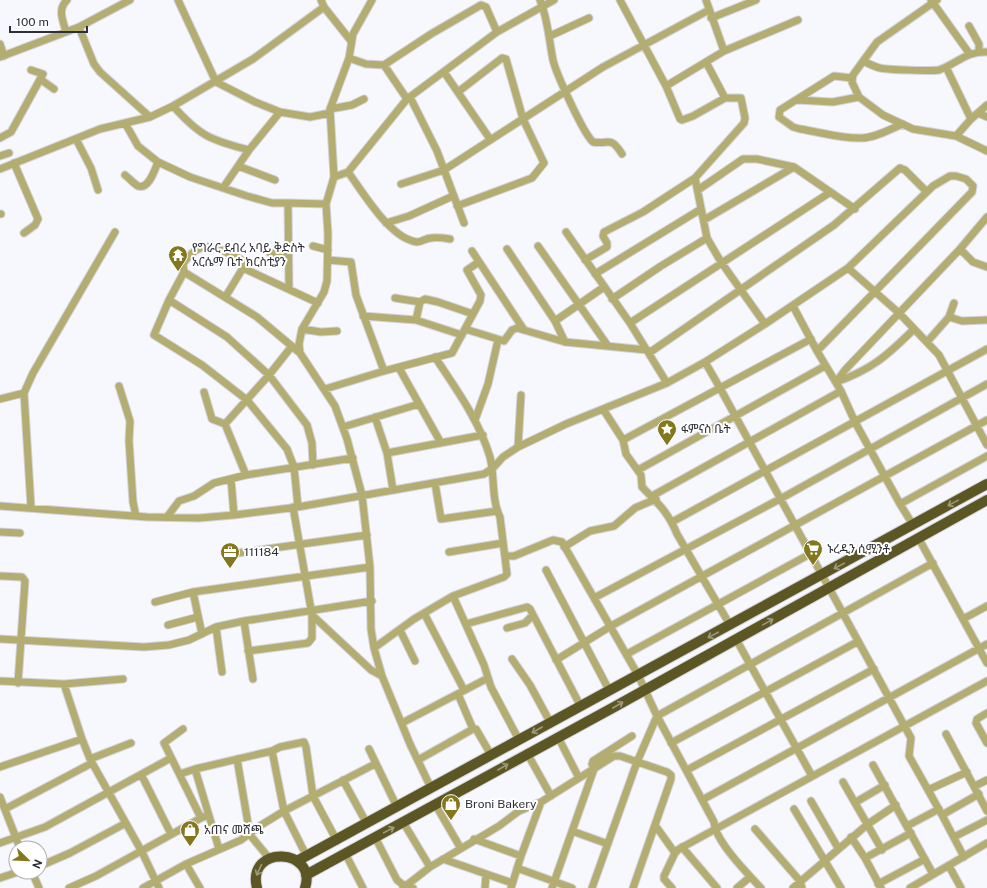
<svg xmlns="http://www.w3.org/2000/svg" width="987" height="888" viewBox="0 0 987 888" font-family="'Public Sans','Noto Sans Ethiopic',sans-serif">
<rect width="100%" height="100%" fill="#f7f7fe"/>
<g fill="none" stroke-linecap="round" stroke-linejoin="round">
<defs>
<path id="minor" d="M178 0 216 82 255 102 280 112 310 117 330 113
M321 0 324 7 351 41
M540 0C548 19 549 40 553 60 556 73 583 133 593 142 609 145 610 135 622 154
M620 0 666 86 680 119 682 120 693 116 725 98H741L745 118 744 123 695 178
M706 0 724 51
M931 0 969 53
M937 0 877 42 853 75 852 82 859 97 883 115 913 129 956 136 987 151
M711 18 756 0
M969 26 979 44V51
M79 27 94 64 100 72 150 117
M66 32C63 20 57 10 67 0
M550 36 589 18
M0 44 4 56
M0 57 79 27 130 0
M349 58 366 64 384 65 431 34 481 5 486 7 497 32
M863 61C869 64 875 67 880 68 886 70 934 71 939 70 958 63 966 51 987 52
M706 62 725 98
M384 65 407 99
M946 67 971 119
M444 72 490 139
M852 78 834 76 780 110 779 117 793 127 800 129C820 132 842 139 862 138 875 138 890 129 903 124
M40 79 54 89
M666 86 724 51 798 20
M410 97 437 151 464 223
M797 100 833 102 859 97
M173 106C200 136 210 140 249 150
M330 109 352 105 364 99
M978 113 987 117
M125 123 138 146 158 162 190 177 247 196 272 203H288L289 288
M956 136 971 119 987 105
M0 138 11 132 43 74 31 70
M76 139 91 168 98 190
M0 156 9 153
M14 163 38 219 35 225 24 233
M238 166 275 180
M0 169 100 129 150 117 173 106 253 59 324 7
M348 172C363 192 390 239 417 242 422 242 426 238 431 238 437 237 444 238 450 239
M125 175C129 178 134 184 138 186 149 190 155 169 158 162
M334 177 348 172 407 99 497 32 554 0
M401 184 444 170 603 67 709 10
M223 188 249 150 280 112
M698 190 743 159H757L794 167 855 209
M288 203 326 204
M457 206 532 178 544 163 523 119 506 59 502 58 458 92
M0 214H1
M704 220 794 167
M386 223 409 216 453 196
M566 232 630 323 667 383
M313 246 328 250
M538 246 608 346
M507 249 555 321 565 342
M960 249 973 262 987 267
M472 251 524 330
M270 253H288
M328 260 351 262 356 295 384 371
M585 260 607 247V243L603 236 604 232 643 212 695 178 707 238 721 262 765 324
M243 268 244 261C219 249 202 235 183 264L184 272 169 300 154 335 202 365 247 400 287 449 294 467 298 507
M848 268 899 313 939 355 987 445
M184 272 257 317 300 353 335 406 347 439 362 495 370 567 371 629 374 648 382 676 410 744 431 788
M595 274 701 209
M226 296 243 268 318 303
M395 298 420 302 425 299 438 302 473 314
M612 299 661 266 707 238
M169 300 227 337 269 375 307 425 312 443 313 465
M793 306 817 351 841 391 855 422 900 504 913 525
M363 316 416 320 462 335
M949 317 954 303
M416 320 420 302
M555 321 604 287
M630 323 829 193
M302 329 321 332 337 331
M465 329 504 341 512 330 517 328 565 342 647 350
M927 342 949 317 962 321 987 320
M292 346 269 375 225 424 246 475 353 458
M300 353 299 344 302 329 324 292 327 281 328 234 326 204 334 177 330 109 349 58 353 34 372 0
M649 353 834 225 900 168 905 170 926 191
M705 362 720 388 911 738 909 756 942 815 964 857
M399 368 441 443
M836 382 845 370 960 249 987 217
M836 382C871 370 888 355 914 329
M119 386 130 421 129 441 133 502 136 516
M325 389 384 371 452 353 480 301 481 295 467 270 479 262
M204 392 212 419 225 424
M0 399 24 393
M603 409 623 440 626 454 641 475 642 487C658 503 668 512 677 534L730 625
M375 417 387 453 393 490
M475 420 488 384 498 340
M343 427 419 404
M623 440 811 339
M518 447 521 395
M387 453 483 435
M638 470 825 366
M231 479 234 515
M435 483 441 519 497 511
M652 496 841 391
M900 504 987 456
M0 506 147 517 199 518 234 515 298 507 484 474 493 468 503 457 518 447 566 424 667 383 705 362 765 324 848 268 933 186 950 176H956L966 179 973 186 972 192 817 351
M31 507 24 393 33 373 115 232
M293 507 312 615 371 670 382 676
M167 517 179 501 194 496 214 483 246 475
M672 522 987 349
M0 532 20 533
M919 539 987 663
M564 547 590 531 614 526 635 508 656 499
M449 552 503 543
M238 553 367 535
M505 556H514L553 540 562 542 638 675 657 716 714 822C715 841 748 874 761 888
M546 570 609 690
M0 576 22 577 25 581 18 683
M193 592 202 634
M453 596 484 665 491 687 519 740
M594 598 780 499 987 384
M155 602 193 592 370 567
M424 613 464 690
M963 619 987 606
M244 621 253 679
M466 624 527 607 530 609 581 707
M168 625 198 617
M216 627 222 672
M507 628 525 623 533 615
M400 630 415 661
M0 639 144 647 169 645 189 640 216 627 244 621 372 601
M736 639 812 776
M374 648 414 619 453 596 504 577 507 574 500 517C491 499 495 476 490 457 479 420 456 389 435 357
M248 651 308 643 312 638V615
M627 654 810 554
M512 659 530 685 550 722
M556 660 611 626 987 420
M0 681 64 684 123 679
M64 684 82 739
M458 694 473 729H476L491 755
M987 713 977 719 976 723 987 743
M402 723 488 678
M183 729 164 743 201 818 208 815
M946 734 987 811
M558 737 579 778
M671 743 857 642
M369 749 397 807
M272 751 284 811 307 857
M527 753 551 796
M90 759 131 743
M237 759 250 835 269 858
M418 760 473 729
M873 765 933 874
M0 767 82 739 90 759 142 852 159 888
M195 769 219 849
M687 770 874 669
M180 774 195 769 272 751 280 747 304 742 306 747 313 796 337 841
M142 776 171 834
M343 780 367 824
M843 782 882 850
M975 786 987 780
M928 790 967 772
M0 797 20 848
M702 800 987 644
M811 801 838 848
M856 802 885 785
M435 804 460 847
M5 809 92 763
M794 809 841 888
M942 815 979 794
M403 822 430 867
M655 825 675 853
M907 826 939 809
M755 829 800 881 802 888
M572 831 608 844
M375 837 397 880 402 884 413 888
M851 837 865 858 881 888
M954 837 987 820
M474 839 521 856
M0 843 45 827 171 758
M682 847 717 888
M345 853 363 888
M865 858 911 833
M443 859 512 883
M186 864 200 888
M40 866 70 853 126 823
M949 866 961 888
M517 868 572 888
M32 872 39 888
M0 878 18 872
M878 884 925 859
M69 888 96 876 201 818
M143 888 186 864 241 840 258 827 284 811 375 764
M403 888 430 867 499 826 519 811 541 802 614 756H620L667 772 671 775V779L633 888
M485 888 486 874
M511 888 521 856 541 802
M552 888 594 769 592 764 593 761 632 736
M592 888 637 762 657 716 933 563
M672 888 664 879V876L675 853 679 849 987 681
M737 888 750 877
M793 888 868 824 896 805
M910 888 987 843"/>
<path id="highway" d="M297 861 987 484
M306 875 616 706 987 500
M257 888C246 844 318 848 305 888"/>
</defs>
<use href="#minor" stroke="#d3d3db" stroke-width="9"/>
<use href="#highway" stroke="#d3d3db" stroke-width="12"/>
<use href="#minor" stroke="#b4ad72" stroke-width="7"/>
<use href="#highway" stroke="#5c5624" stroke-width="10"/>
</g>
<defs><path id="oneway-shaft" d="M-6 0H5M1.5-3L5.5 0L1.5 3" fill="none" stroke-width="1.6" stroke-linecap="round" stroke-linejoin="round"/></defs>
<g stroke="#9d9a7c">
<use href="#oneway-shaft" transform="translate(953 503) rotate(151)"/>
<use href="#oneway-shaft" transform="translate(839 566) rotate(152)"/>
<use href="#oneway-shaft" transform="translate(768 622) rotate(-29)"/>
<use href="#oneway-shaft" transform="translate(713 635) rotate(152)"/>
<use href="#oneway-shaft" transform="translate(618 705) rotate(-30)"/>
<use href="#oneway-shaft" transform="translate(537 730) rotate(150)"/>
<use href="#oneway-shaft" transform="translate(503 767) rotate(-30)"/>
<use href="#oneway-shaft" transform="translate(389 830) rotate(-28)"/>
<use href="#oneway-shaft" transform="translate(259 870) rotate(115)"/>
</g>
<defs>
<symbol id="temple-pin" viewBox="-11 -11 22 30"><path d="M0 17L-7.5 6A9.5 9.5 0 1 1 7.5 6Z" fill="#83781d" stroke="#fff"/><path d="M0-6L5-2H3V0L6.5 2.5H4V6H1.5V3h-3V6H-4V2.5H-6.5L-3 0V-2H-5Z" fill="#fff"/></symbol>
<symbol id="sight-pin" viewBox="-11 -11 22 30"><path d="M0 17L-7.5 6A9.5 9.5 0 1 1 7.5 6Z" fill="#83781d" stroke="#fff"/><path d="M0-6L1.8-2.2L6-1.7L2.9 1.2L3.7 5.4L0 3.3L-3.7 5.4L-2.9 1.2L-6-1.7L-1.8-2.2Z" fill="#fff"/></symbol>
<symbol id="supermarket-pin" viewBox="-11 -11 22 30"><path d="M0 17L-7.5 6A9.5 9.5 0 1 1 7.5 6Z" fill="#83781d" stroke="#fff"/><path d="M-6-5.5h2.5l.6 2H6L4.5 2H-2.5L-4.4-4H-6ZM-1.5 3.2a1.3 1.3 0 1 0 .1 0ZM3 3.2a1.3 1.3 0 1 0 .1 0Z" fill="#fff"/></symbol>
<symbol id="office-pin" viewBox="-11 -11 22 30"><path d="M0 17L-7.5 6A9.5 9.5 0 1 1 7.5 6Z" fill="#83781d" stroke="#fff"/><path d="M-6-3h4V-5.5h4V-3h4V5H-6ZM-1-4.5V-3h2v-1.5ZM-6 0V1H6V0Z" fill="#fff"/></symbol>
<symbol id="shop-pin" viewBox="-11 -11 22 30"><path d="M0 17L-7.5 6A9.5 9.5 0 1 1 7.5 6Z" fill="#83781d" stroke="#fff"/><path d="M-5-2.5h2.3a2.7 3.5 0 0 1 5.4 0H5L5.5 6h-11ZM-1.5-2.5h3a1.5 2.3 0 0 0-3 0Z" fill="#fff"/></symbol>
</defs>
<g fill-rule="evenodd">
<use href="#temple-pin" x="167" y="244" width="22" height="30"/>
<use href="#sight-pin" x="656" y="418" width="22" height="30"/>
<use href="#supermarket-pin" x="802" y="538" width="22" height="30"/>
<use href="#office-pin" x="219" y="541" width="22" height="30"/>
<use href="#shop-pin" x="440" y="793" width="22" height="30"/>
<use href="#shop-pin" x="179" y="819" width="22" height="30"/>
</g>
<g text-anchor="middle" dominant-baseline="central" stroke-width="4" stroke-linejoin="round" paint-order="stroke">
<g font-size="12" fill="#2f2f3b" stroke="#fff" text-anchor="start">
<text x="192" y="248">የግራር ደብረ አባይ ቅድስት<tspan x="192" dy="14">አርሴማ ቤተ ክርስቲያን</tspan></text>
<text x="681" y="429">ፋምናስ ቤት</text>
<text x="827" y="549">ኑረዲን ሲሚንቶ</text>
<text x="244" y="552">111184</text>
<text x="465" y="804">Broni Bakery</text>
<text x="204" y="830">አጠና መሸጫ</text>
</g>
</g>
<g transform="translate(28 860) rotate(113)"><circle r="19" fill="#ffffff" stroke="#acacb1"/>
<path d="M0-3L7 15L0 10L-7 15Z" fill="#83781d"/>
<text y="-6" font-size="11" font-weight="bold" text-anchor="middle" fill="#2f2f3b">N</text>
</g>
<path d="M10 26v6h77v-6" fill="none" stroke="#2f2f3b" stroke-width="2"/>
<text x="16" y="26" font-size="12" fill="#2f2f3b" stroke="#ffffff" stroke-width="3" paint-order="stroke">100 m</text>
</svg>
